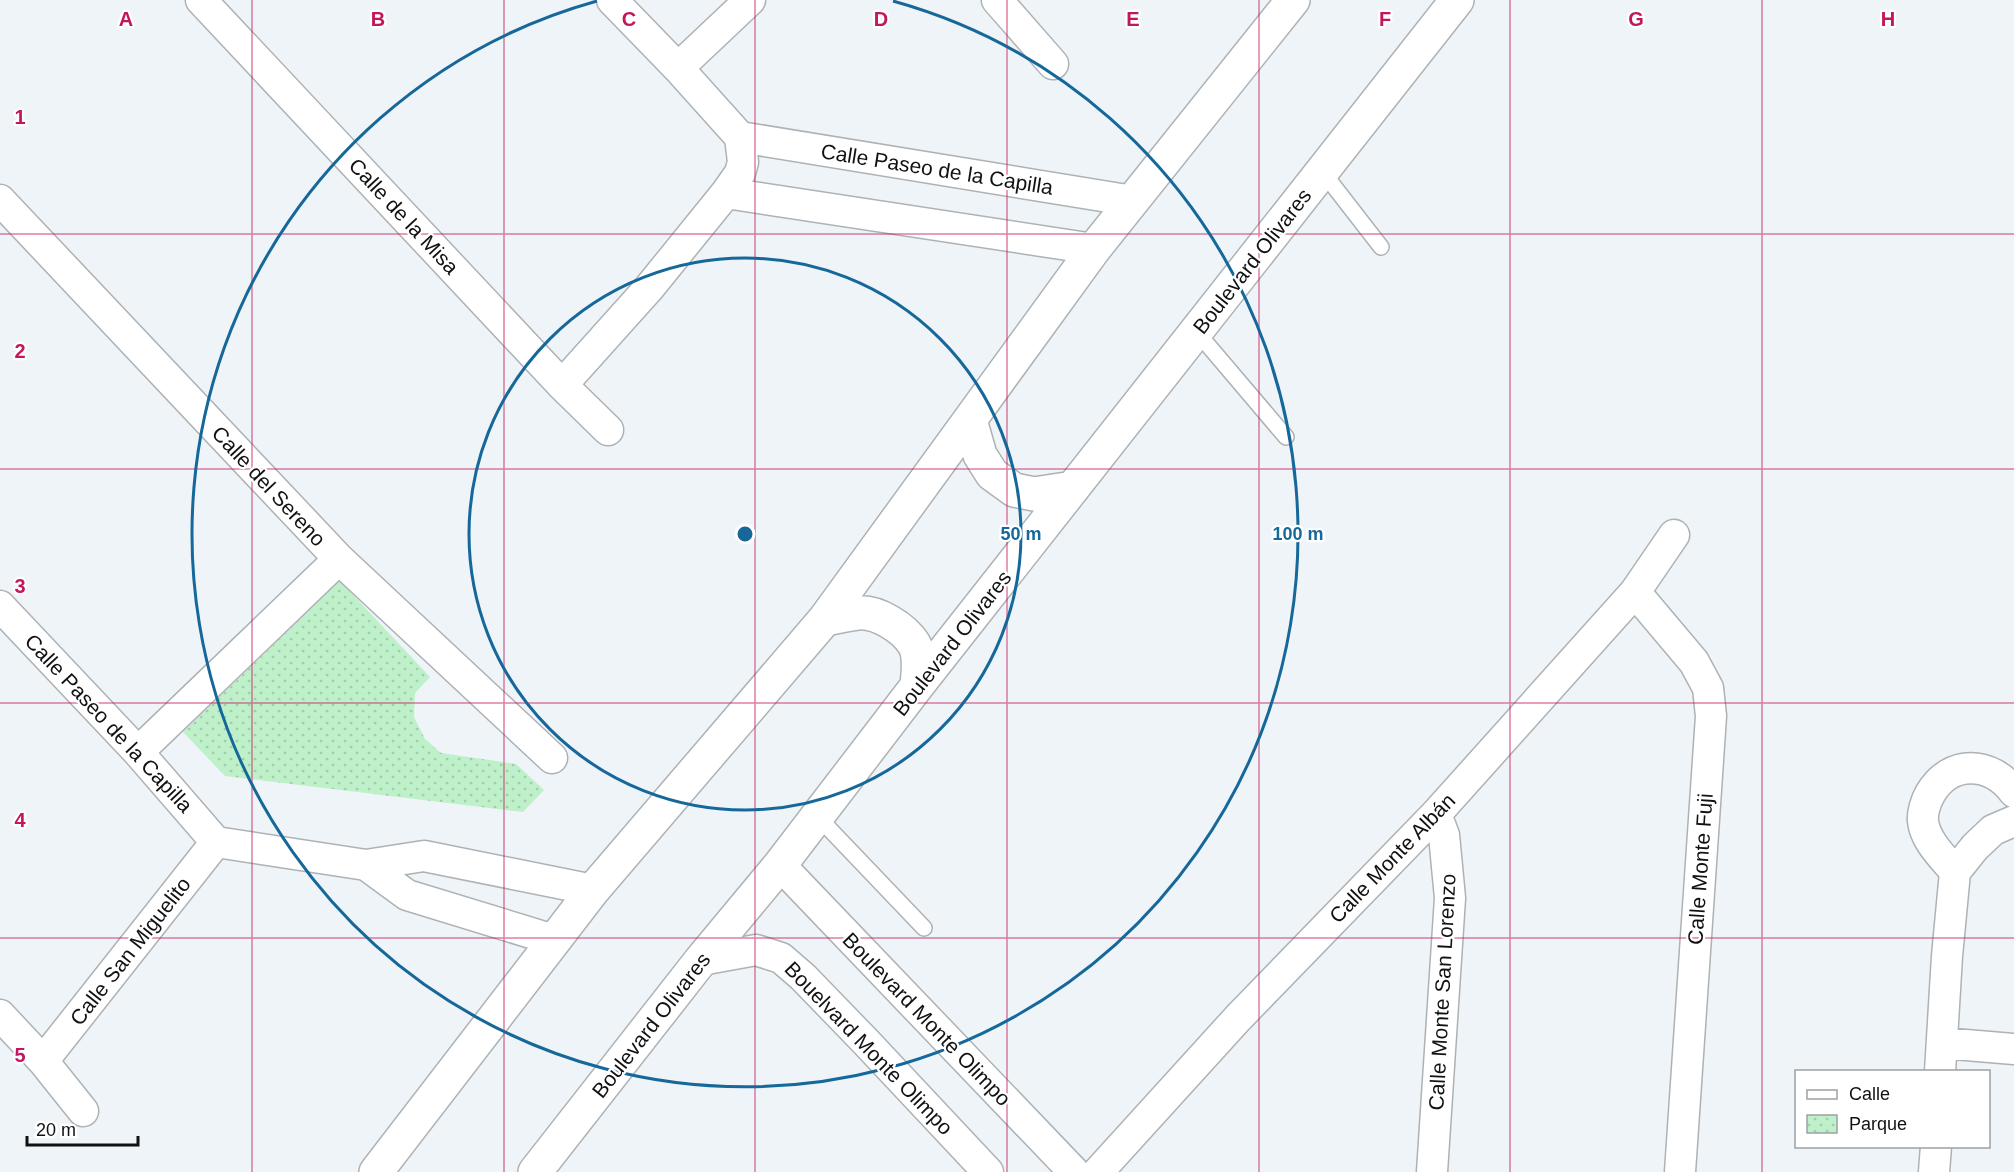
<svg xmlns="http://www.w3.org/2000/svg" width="2014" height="1172" viewBox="0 0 2014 1172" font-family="Helvetica,sans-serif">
<defs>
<pattern id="park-dots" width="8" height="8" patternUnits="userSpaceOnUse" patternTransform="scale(1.5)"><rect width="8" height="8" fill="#bef0c9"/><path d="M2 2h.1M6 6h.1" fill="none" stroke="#a2cdac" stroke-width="1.8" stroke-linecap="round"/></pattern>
</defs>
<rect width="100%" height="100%" fill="#eff4f8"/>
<path fill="url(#park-dots)" d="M340 581 430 677 415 693 414 717 425 739 441 753 516 764 544 790 523 812 225 776 183 732Z"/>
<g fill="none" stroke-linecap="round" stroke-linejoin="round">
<defs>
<path id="lane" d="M1322 171 1381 247
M1196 331 1286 437
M818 817 924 928"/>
<path id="street" d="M201 0 562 385 608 430
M997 0 1053 64
M678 68 750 0
M740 137 1133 201
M726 193 1094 249
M0 200 339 559 552 758
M562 385 649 288 726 193 740 173 743 162 740 137 678 68 612 0
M1635 592 1694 662 1708 688 1711 716 1680 1172
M0 606 138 752 216 842
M138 752 339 559
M216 842 366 865 424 856 593 890
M366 865 407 895 554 940
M780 865 1074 1172
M1955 872C1944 858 1925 841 1923 821 1922 813 1926 801 1930 794 1950 759 1991 761 2014 792
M701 960 756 950 781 958 803 977 866 1042 988 1172
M0 1015 43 1061 83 1111
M1942 1043 2014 1049
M43 1061 216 842
M1940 1072 1947 956 1955 872 1975 847 1993 830 2014 821
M1098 1172 1238 1018 1436 814 1635 592 1674 535
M1432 1172 1450 898 1444 835 1436 814
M1934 1172 1936 1146"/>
<path id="secondary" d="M970 420 980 455 992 474 1014 490 1034 494 1073 488
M825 619C836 617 847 614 858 613 877 611 904 628 914 644 921 656 918 673 917 686
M376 1172 593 890 825 619 1094 249 1293 0
M535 1172 701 960 780 865 917 686 1457 0"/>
</defs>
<use href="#lane" stroke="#adb2b5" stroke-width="18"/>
<use href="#street" stroke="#adb2b5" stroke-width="33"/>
<use href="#secondary" stroke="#adb2b5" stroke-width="36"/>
<use href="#lane" stroke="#fff" stroke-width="15"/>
<use href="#street" stroke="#fff" stroke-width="30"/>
<use href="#secondary" stroke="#fff" stroke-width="33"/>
</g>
<path fill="none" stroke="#c2185b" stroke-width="1.5" stroke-opacity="0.55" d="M252 0V1172M504 0V1172M755 0V1172M1007 0V1172M1259 0V1172M1510 0V1172M1762 0V1172M0 234H2014M0 469H2014M0 703H2014M0 938H2014"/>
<g fill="none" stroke="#156899" stroke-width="3">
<circle cx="745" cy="534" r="276"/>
<path d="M893 1A553 553 0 1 1 597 1"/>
</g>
<g text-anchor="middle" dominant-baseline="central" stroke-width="4.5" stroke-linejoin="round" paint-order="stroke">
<g font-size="21" fill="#101113" stroke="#fff">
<text transform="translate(937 169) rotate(9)">Calle Paseo de la Capilla</text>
<text transform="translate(404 216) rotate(47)">Calle de la Misa</text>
<text transform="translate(1252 261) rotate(-52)">Boulevard Olivares</text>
<text transform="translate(269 486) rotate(47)">Calle del Sereno</text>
<text transform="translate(952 643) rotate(-52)">Boulevard Olivares</text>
<text transform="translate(109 723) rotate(47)">Calle Paseo de la Capilla</text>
<text transform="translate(1392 858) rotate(-46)">Calle Monte Albán</text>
<text transform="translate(1700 869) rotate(-86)">Calle Monte Fuji</text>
<text transform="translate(130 951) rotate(-52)">Calle San Miguelito</text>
<text transform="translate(1442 992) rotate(-87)">Calle Monte San Lorenzo</text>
<text transform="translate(927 1019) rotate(46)">Boulevard Monte Olimpo</text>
<text transform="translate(651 1025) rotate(-52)">Boulevard Olivares</text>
<text transform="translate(869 1048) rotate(46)">Bouelvard Monte Olimpo</text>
</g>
</g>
<g font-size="20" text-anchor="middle" font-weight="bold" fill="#c2185b" stroke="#fff" stroke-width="4.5" stroke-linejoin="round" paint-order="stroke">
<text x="126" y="26">A</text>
<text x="378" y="26">B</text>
<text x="629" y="26">C</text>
<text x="881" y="26">D</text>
<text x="1133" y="26">E</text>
<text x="1385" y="26">F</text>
<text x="1636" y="26">G</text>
<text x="1888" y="26">H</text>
<text x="20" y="124">1</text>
<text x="20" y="358">2</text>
<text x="20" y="593">3</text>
<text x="20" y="827">4</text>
<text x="20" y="1062">5</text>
</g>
<circle cx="745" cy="534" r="9" fill="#156899" stroke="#fff" stroke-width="3"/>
<g font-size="18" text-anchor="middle" font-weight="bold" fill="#156899" stroke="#fff" stroke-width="4.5" stroke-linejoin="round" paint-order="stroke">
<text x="1021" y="540">50 m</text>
<text x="1298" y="540">100 m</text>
</g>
<rect x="1795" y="1070" width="195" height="78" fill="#ffffff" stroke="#9fa0a1" stroke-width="1.5"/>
<rect x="1807" y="1090" width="30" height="9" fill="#ffffff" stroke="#9fa0a1" stroke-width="1.5"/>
<text x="1849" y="1100" font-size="18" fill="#101113">Calle</text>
<rect x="1807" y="1115" width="30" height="18" fill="url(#park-dots)" stroke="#9fa0a1" stroke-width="1.5"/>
<text x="1849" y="1130" font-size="18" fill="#101113">Parque</text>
<path d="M27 1136v9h111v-9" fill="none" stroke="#101113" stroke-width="3"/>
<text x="36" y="1136" font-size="18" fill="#101113" stroke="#ffffff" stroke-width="4.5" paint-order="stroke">20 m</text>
</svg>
